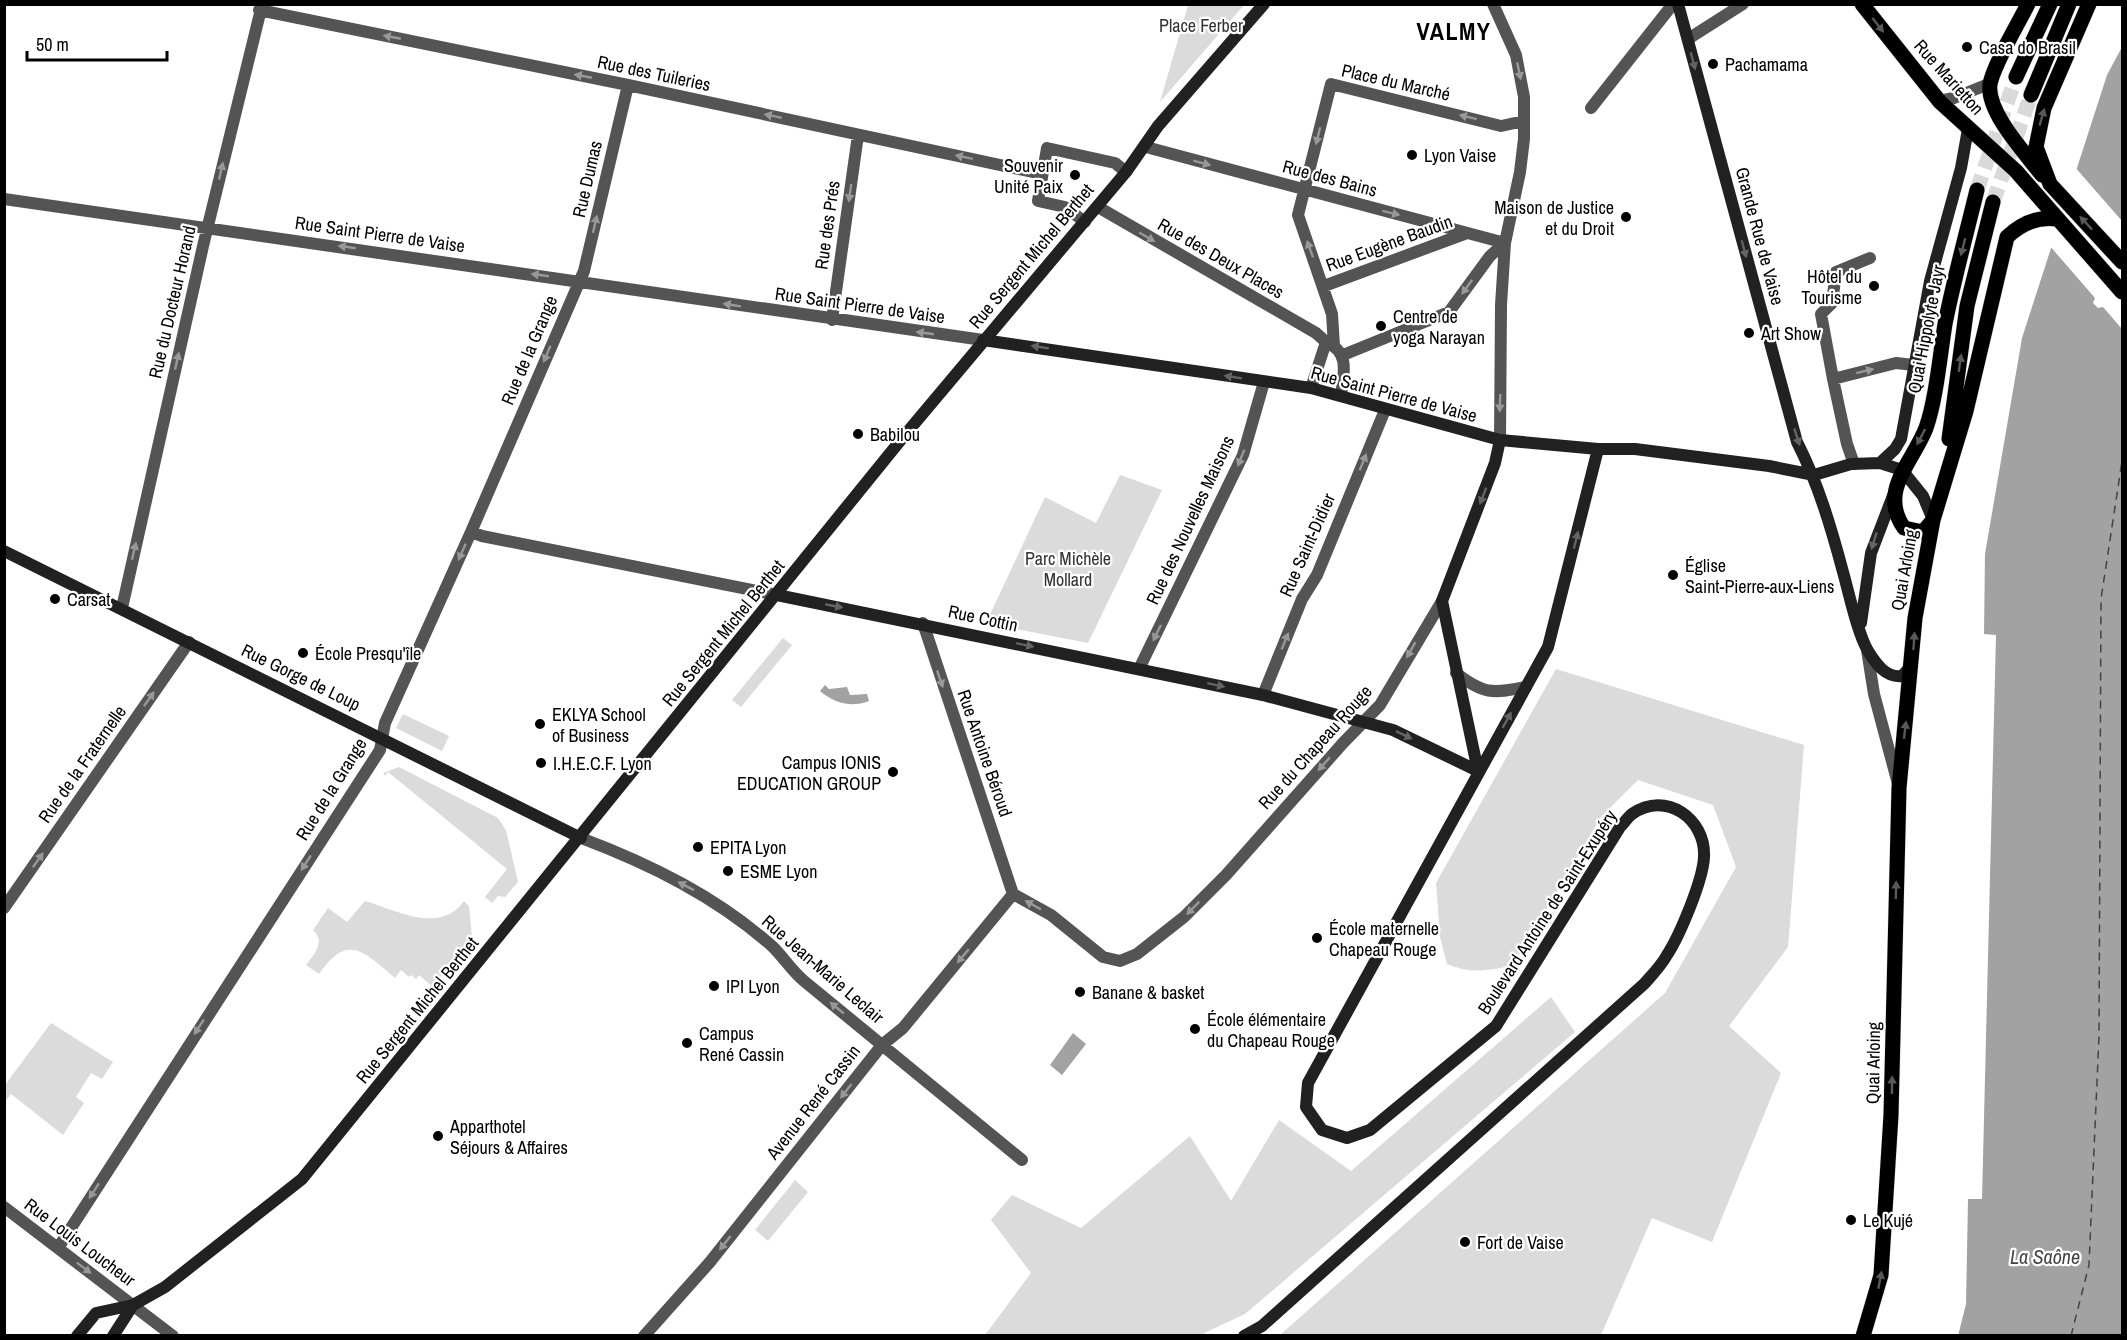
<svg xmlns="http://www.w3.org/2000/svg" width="2127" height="1340" viewBox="0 0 2127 1340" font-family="'Archivo Narrow',sans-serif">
<rect width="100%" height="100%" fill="#fff"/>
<path fill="#dbdbdb" d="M1188 5H1244L1160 102Z
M1120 475 1162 490 1088 643 986 623 1045 497 1096 523Z
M783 638 792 645 741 707 732 700Z
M1556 669 1804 745 1788 947 1729 1026 1781 1073 1712 1242 1652 1218 1601 1335H1280L1665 993 1736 867 1713 805 1638 780 1601 817 1513 965C1488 971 1471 974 1447 964L1440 937 1436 883Z
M403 714 449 736 442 751 396 728Z
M399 767 498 818 506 830 518 882 505 897 498 896 492 903 485 897 507 869 388 772 385 776 383 773Z
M365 901C396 910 440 935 464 901L469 906 472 938 433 987 419 975 416 979 411 975 409 977 401 970 395 978C364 952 348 932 319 974L306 965C314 954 326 942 313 930L328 908 347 922Z
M1551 997 1575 1032 1245 1314 1200 1335H985L1031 1273 991 1220 1012 1195 1081 1228 1190 1136 1231 1201 1279 1120 1351 1171Z
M51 1023 113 1062 102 1079 91 1073 76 1097 84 1103 63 1135 11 1094 5 1102V1085Z
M795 1180 808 1192 768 1241 755 1230Z"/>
<path fill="#a2a2a2" d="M2122 47V1335L1958 1336 1966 1304 1968 1199H1982L1996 635 1984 634 1985 554 2022 338 2107 75Z
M825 685 829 689 847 687 850 695 867 694 869 701C851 708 834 703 820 691Z
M1073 1033 1086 1044 1062 1075 1050 1065Z"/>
<path fill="#fff" d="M2074 166 2122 221V329L2103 307 2098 308 2093 303 2095 298 2049 245Z"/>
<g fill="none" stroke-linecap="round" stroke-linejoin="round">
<path stroke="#434343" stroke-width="1.5" stroke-dasharray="8 6" stroke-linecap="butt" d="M2071 1336 2089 1265 2099 1036 2101 599 2122 461"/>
<path stroke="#d9d9d9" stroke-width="15" stroke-dasharray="15 8" stroke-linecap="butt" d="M1977 190 2016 77
M1993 202 2031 95"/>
<defs>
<path id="primary" d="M1862 4 1940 102 2016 171 2122 292
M2028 4C2018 24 1994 64 1990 84 1986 112 2026 154 2042 175
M2089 4 2044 108 2036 147 2050 184 2122 262
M2016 77 2050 4
M2031 95 2069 4
M1949 439 1967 306 1993 202
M1933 520 1923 532 1904 528C1878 491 1913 462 1926 428 1936 400 1940 355 1945 324 1954 279 1966 235 1977 190
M1863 1336 1881 1275 1891 1115 1899 788 1915 618 1933 520 1966 411 2007 237C2021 224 2037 216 2057 219"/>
</defs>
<use href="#primary" stroke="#dbdbdb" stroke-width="16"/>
<path stroke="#545454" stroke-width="12" d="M1493 4 1516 55 1524 97V139L1520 172 1505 243 1501 305 1500 440
M259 10 628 85 1042 174
M1688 39 1743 4
M1939 101 1954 98 1991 83
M1591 108 1673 4
M1146 147 1505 243
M4 199 983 340
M1098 207 1316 333 1326 342
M1085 222 1065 207 1038 201 1047 148 1115 163 1126 172
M1324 286 1467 233
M832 320 858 135
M1334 346 1332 314 1298 215 1331 84 1501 126 1524 121
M1343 355 1449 312 1490 256 1505 243
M1833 379 1821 314 1832 303 1836 272 1870 258
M1311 388 1326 342C1350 352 1344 373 1341 395
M1854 464 1847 444 1833 379 1896 363 1914 365
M471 532 482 536 777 595
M122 608 203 246 262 5
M923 623 1013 894
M1867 650 1874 694 1898 784
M1139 669 1243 455 1264 382
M1456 673C1483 694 1492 694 1526 687
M1263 695 1302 599 1317 575 1385 410
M581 838C650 864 717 897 773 947 784 958 792 971 804 981L1022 1160
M1013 894 1051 915 1103 957 1120 961 1137 954 1184 917 1226 875 1343 743 1380 705 1442 601
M4 908 189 642
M4 1207 173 1336
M58 1248 380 750 385 723 471 532 584 271 628 85
M644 1336 710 1262 882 1045 903 1028 1013 894"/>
<path stroke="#212121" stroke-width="12" d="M1678 4 1797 442C1818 483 1831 527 1843 572 1849 593 1857 632 1868 651 1876 664 1886 678 1902 676L1912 665
M983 340 1311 388 1500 440 1598 449H1635L1769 466 1814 475 1851 464 1880 463 1902 470 1923 496 1933 520
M1880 463 1895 449 1901 439 1930 281 1961 168 1968 129
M4 551 581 838
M777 595 1263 695 1393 730 1478 771
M1861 623 1871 553 1894 493
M1478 771 1442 601 1495 463 1500 440
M77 1336 96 1313 133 1305 165 1287 302 1179 904 436 1126 172 1158 126 1264 4
M113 1336 133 1305
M1244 1336 1262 1326 1644 984C1652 975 1661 966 1667 955 1680 935 1703 880 1704 857 1706 819 1666 790 1632 814 1628 817 1624 823 1620 827L1496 1026 1370 1130 1347 1138 1322 1130 1306 1107 1308 1083 1548 647 1598 449"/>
<use href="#primary" stroke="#000" stroke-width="15"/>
</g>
<defs><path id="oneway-solid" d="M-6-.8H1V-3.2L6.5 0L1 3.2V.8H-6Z" transform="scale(1.5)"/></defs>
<g fill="#595959">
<use href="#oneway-solid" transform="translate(1878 25) rotate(52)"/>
<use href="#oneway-solid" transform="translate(2042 117) rotate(-74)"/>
<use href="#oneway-solid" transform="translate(2086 223) rotate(-133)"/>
<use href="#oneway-solid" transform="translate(1963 247) rotate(104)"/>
<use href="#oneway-solid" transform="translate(1960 363) rotate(-82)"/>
<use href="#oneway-solid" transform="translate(1921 437) rotate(118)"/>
<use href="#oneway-solid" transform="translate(1914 641) rotate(-86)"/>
<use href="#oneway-solid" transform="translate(1905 730) rotate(-83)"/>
<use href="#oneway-solid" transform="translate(1896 890) rotate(-89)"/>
<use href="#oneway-solid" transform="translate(1892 1085) rotate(-89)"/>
<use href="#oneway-solid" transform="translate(1880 1280) rotate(-79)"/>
</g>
<g fill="#989898">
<use href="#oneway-solid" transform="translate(392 37) rotate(-169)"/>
<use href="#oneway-solid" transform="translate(1519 71) rotate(78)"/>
<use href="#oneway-solid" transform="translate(583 76) rotate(-169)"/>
<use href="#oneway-solid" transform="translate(773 116) rotate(-168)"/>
<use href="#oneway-solid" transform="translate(1468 117) rotate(-166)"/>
<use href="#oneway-solid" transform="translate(1318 136) rotate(104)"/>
<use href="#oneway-solid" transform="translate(964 157) rotate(-168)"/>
<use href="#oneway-solid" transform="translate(1202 163) rotate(15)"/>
<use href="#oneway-solid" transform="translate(221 171) rotate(-77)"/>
<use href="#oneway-solid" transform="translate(850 193) rotate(98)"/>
<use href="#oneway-solid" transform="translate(1391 213) rotate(14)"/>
<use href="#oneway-solid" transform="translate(595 224) rotate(-77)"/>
<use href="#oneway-solid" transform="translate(1147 237) rotate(30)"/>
<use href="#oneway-solid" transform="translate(347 247) rotate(-172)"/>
<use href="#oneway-solid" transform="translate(1310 249) rotate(-110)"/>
<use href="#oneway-solid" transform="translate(540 275) rotate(-172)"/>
<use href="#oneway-solid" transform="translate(1467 287) rotate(126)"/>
<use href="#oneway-solid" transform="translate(732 305) rotate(-171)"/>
<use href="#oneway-solid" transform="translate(925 333) rotate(-172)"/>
<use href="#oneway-solid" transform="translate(547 354) rotate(113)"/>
<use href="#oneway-solid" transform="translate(177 361) rotate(-77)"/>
<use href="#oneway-solid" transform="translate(1865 371) rotate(-14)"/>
<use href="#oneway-solid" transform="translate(1500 403) rotate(92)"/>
<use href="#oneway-solid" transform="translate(1241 458) rotate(112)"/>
<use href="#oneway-solid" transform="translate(1363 462) rotate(-68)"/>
<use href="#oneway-solid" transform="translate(134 551) rotate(-77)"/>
<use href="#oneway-solid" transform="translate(462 552) rotate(114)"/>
<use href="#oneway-solid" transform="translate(1157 633) rotate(116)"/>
<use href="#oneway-solid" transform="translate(1285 641) rotate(-68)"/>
<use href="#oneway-solid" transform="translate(1411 650) rotate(119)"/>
<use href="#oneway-solid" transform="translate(940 679) rotate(71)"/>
<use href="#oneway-solid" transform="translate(149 699) rotate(-55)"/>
<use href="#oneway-solid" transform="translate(1324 764) rotate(131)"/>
<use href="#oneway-solid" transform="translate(38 860) rotate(-55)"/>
<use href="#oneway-solid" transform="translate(306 863) rotate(123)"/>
<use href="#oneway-solid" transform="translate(686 886) rotate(-153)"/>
<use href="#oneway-solid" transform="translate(1033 905) rotate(-151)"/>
<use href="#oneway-solid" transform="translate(1193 908) rotate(135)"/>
<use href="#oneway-solid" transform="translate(963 956) rotate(130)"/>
<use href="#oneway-solid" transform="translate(837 1008) rotate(-141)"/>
<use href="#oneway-solid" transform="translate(199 1027) rotate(123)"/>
<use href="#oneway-solid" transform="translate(846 1091) rotate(128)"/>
<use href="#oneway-solid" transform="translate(94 1191) rotate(123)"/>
<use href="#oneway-solid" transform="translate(725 1243) rotate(128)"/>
<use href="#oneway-solid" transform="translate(84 1268) rotate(37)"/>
</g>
<g fill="#646464">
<use href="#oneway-solid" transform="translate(1693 61) rotate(75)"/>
<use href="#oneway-solid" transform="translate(1744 249) rotate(75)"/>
<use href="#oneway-solid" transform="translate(1040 347) rotate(-171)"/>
<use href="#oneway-solid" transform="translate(1233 377) rotate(-171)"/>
<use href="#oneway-solid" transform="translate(1797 437) rotate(72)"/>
<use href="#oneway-solid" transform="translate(1483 496) rotate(111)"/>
<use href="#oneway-solid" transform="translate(1576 540) rotate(-76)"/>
<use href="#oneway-solid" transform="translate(1874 541) rotate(107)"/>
<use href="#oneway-solid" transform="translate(834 606) rotate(11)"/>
<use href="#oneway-solid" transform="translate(1025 645) rotate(12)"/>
<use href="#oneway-solid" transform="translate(1216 685) rotate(12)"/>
<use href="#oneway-solid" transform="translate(1507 720) rotate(-61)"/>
<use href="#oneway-solid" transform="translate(1404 735) rotate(26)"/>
</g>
<g fill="#000" stroke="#fff" stroke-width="2">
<circle cx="1967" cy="47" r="6"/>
<circle cx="1713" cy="64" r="6"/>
<circle cx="1412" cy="155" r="6"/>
<circle cx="1075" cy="175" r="6"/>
<circle cx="1626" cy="217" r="6"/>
<circle cx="1874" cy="286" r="6"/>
<circle cx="1381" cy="326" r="6"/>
<circle cx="1749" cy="333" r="6"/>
<circle cx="858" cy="434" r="6"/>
<circle cx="1673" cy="575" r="6"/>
<circle cx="55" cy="599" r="6"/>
<circle cx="303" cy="653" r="6"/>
<circle cx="540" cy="724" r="6"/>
<circle cx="541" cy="763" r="6"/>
<circle cx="893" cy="772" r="6"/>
<circle cx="698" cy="847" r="6"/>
<circle cx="728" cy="871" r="6"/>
<circle cx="1317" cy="938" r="6"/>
<circle cx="714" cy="986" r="6"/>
<circle cx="1080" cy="992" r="6"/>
<circle cx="1195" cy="1029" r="6"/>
<circle cx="687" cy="1043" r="6"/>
<circle cx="438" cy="1136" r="6"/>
<circle cx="1851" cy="1220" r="6"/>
<circle cx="1465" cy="1242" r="6"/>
</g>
<g text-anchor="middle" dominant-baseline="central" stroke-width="4.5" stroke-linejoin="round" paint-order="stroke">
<g font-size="18" fill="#323232" stroke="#fff">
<text x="1201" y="25">Place Ferber</text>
<text x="1068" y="558">Parc Michèle<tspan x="1068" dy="21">Mollard</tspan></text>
</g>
<g font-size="18" fill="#000" stroke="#fff" text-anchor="start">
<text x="1979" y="47">Casa do Brasil</text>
<text x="1725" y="64">Pachamama</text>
<text x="1424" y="155">Lyon Vaise</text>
<text x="1063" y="165" text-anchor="end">Souvenir<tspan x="1063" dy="21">Unité Paix</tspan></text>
<text x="1614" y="207" text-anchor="end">Maison de Justice<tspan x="1614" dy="21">et du Droit</tspan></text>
<text x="1862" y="276" text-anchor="end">Hôtel du<tspan x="1862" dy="21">Tourisme</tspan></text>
<text x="1393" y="316">Centre de<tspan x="1393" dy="21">yoga Narayan</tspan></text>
<text x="1761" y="333">Art Show</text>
<text x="870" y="434">Babilou</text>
<text x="1685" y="565">Église<tspan x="1685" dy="21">Saint-Pierre-aux-Liens</tspan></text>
<text x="67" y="599">Carsat</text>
<text x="315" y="653">École Presqu'île</text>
<text x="552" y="714">EKLYA School<tspan x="552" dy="21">of Business</tspan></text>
<text x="881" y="762" text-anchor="end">Campus IONIS<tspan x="881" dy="21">EDUCATION GROUP</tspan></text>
<text x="553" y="763">I.H.E.C.F. Lyon</text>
<text x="710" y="847">EPITA Lyon</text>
<text x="740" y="871">ESME Lyon</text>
<text x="1329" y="928">École maternelle<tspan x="1329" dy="21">Chapeau Rouge</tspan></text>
<text x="726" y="986">IPI Lyon</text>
<text x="1092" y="992">Banane &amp; basket</text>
<text x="1207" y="1019">École élémentaire<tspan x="1207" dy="21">du Chapeau Rouge</tspan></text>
<text x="699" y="1033">Campus<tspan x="699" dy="21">René Cassin</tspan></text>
<text x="450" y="1126">Apparthotel<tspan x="450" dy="21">Séjours &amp; Affaires</tspan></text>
<text x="1863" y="1220">Le Kujé</text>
<text x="1477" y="1242">Fort de Vaise</text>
</g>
<g font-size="18" fill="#000" stroke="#fff">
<text transform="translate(654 73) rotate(12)">Rue des Tuileries</text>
<text transform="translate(1949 77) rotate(48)">Rue Marietton</text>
<text transform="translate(1396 82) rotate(13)">Place du Marché</text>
<text transform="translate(1330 178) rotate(15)">Rue des Bains</text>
<text transform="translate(587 179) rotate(-77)">Rue Dumas</text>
<text transform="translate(827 225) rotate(-82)">Rue des Prés</text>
<text transform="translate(380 234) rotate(8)">Rue Saint Pierre de Vaise</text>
<text transform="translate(1760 236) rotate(75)">Grande Rue de Vaise</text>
<text transform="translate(1389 243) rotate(-20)">Rue Eugène Baudin</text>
<text transform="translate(1031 256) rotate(-50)">Rue Sergent Michel Berthet</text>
<text transform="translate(1221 258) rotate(30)">Rue des Deux Places</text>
<text transform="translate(172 302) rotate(-77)">Rue du Docteur Horand</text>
<text transform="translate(860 305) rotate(8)">Rue Saint Pierre de Vaise</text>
<text transform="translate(1926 329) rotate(-79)">Quai Hippolyte Jayr</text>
<text transform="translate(529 350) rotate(-67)">Rue de la Grange</text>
<text transform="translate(1394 394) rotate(15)">Rue Saint Pierre de Vaise</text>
<text transform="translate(1190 520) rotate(-65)">Rue des Nouvelles Maisons</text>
<text transform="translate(1307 545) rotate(-66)">Rue Saint-Didier</text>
<text transform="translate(1904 570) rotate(-80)">Quai Arloing</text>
<text transform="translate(983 618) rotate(12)">Rue Cottin</text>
<text transform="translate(723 633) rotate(-51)">Rue Sergent Michel Berthet</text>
<text transform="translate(301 677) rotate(26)">Rue Gorge de Loup</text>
<text transform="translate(1315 747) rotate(-48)">Rue du Chapeau Rouge</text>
<text transform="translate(985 753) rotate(71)">Rue Antoine Béroud</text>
<text transform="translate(82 764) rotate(-55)">Rue de la Fraternelle</text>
<text transform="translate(331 789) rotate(-58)">Rue de la Grange</text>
<text transform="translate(1547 912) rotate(-57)">Boulevard Antoine de Saint-Exupéry</text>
<text transform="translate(823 969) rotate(41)">Rue Jean-Marie Leclair</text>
<text transform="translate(417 1010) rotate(-51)">Rue Sergent Michel Berthet</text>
<text transform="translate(1873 1063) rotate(-89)">Quai Arloing</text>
<text transform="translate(813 1102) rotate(-52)">Avenue René Cassin</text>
<text transform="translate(80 1242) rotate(37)">Rue Louis Loucheur</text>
</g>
<g font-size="20" font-style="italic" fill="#434343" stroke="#fff">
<text x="2045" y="1256">La Saône</text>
</g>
<g font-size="24" font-weight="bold" letter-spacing="1.5" fill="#000" stroke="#fff">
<text x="1454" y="31">VALMY</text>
</g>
</g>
<rect width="2127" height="1340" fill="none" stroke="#000000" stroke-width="12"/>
<path d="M27 51v9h140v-9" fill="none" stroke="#000000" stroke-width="3"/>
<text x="36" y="51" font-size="18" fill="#000000" stroke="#ffffff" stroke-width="4.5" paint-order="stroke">50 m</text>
</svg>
